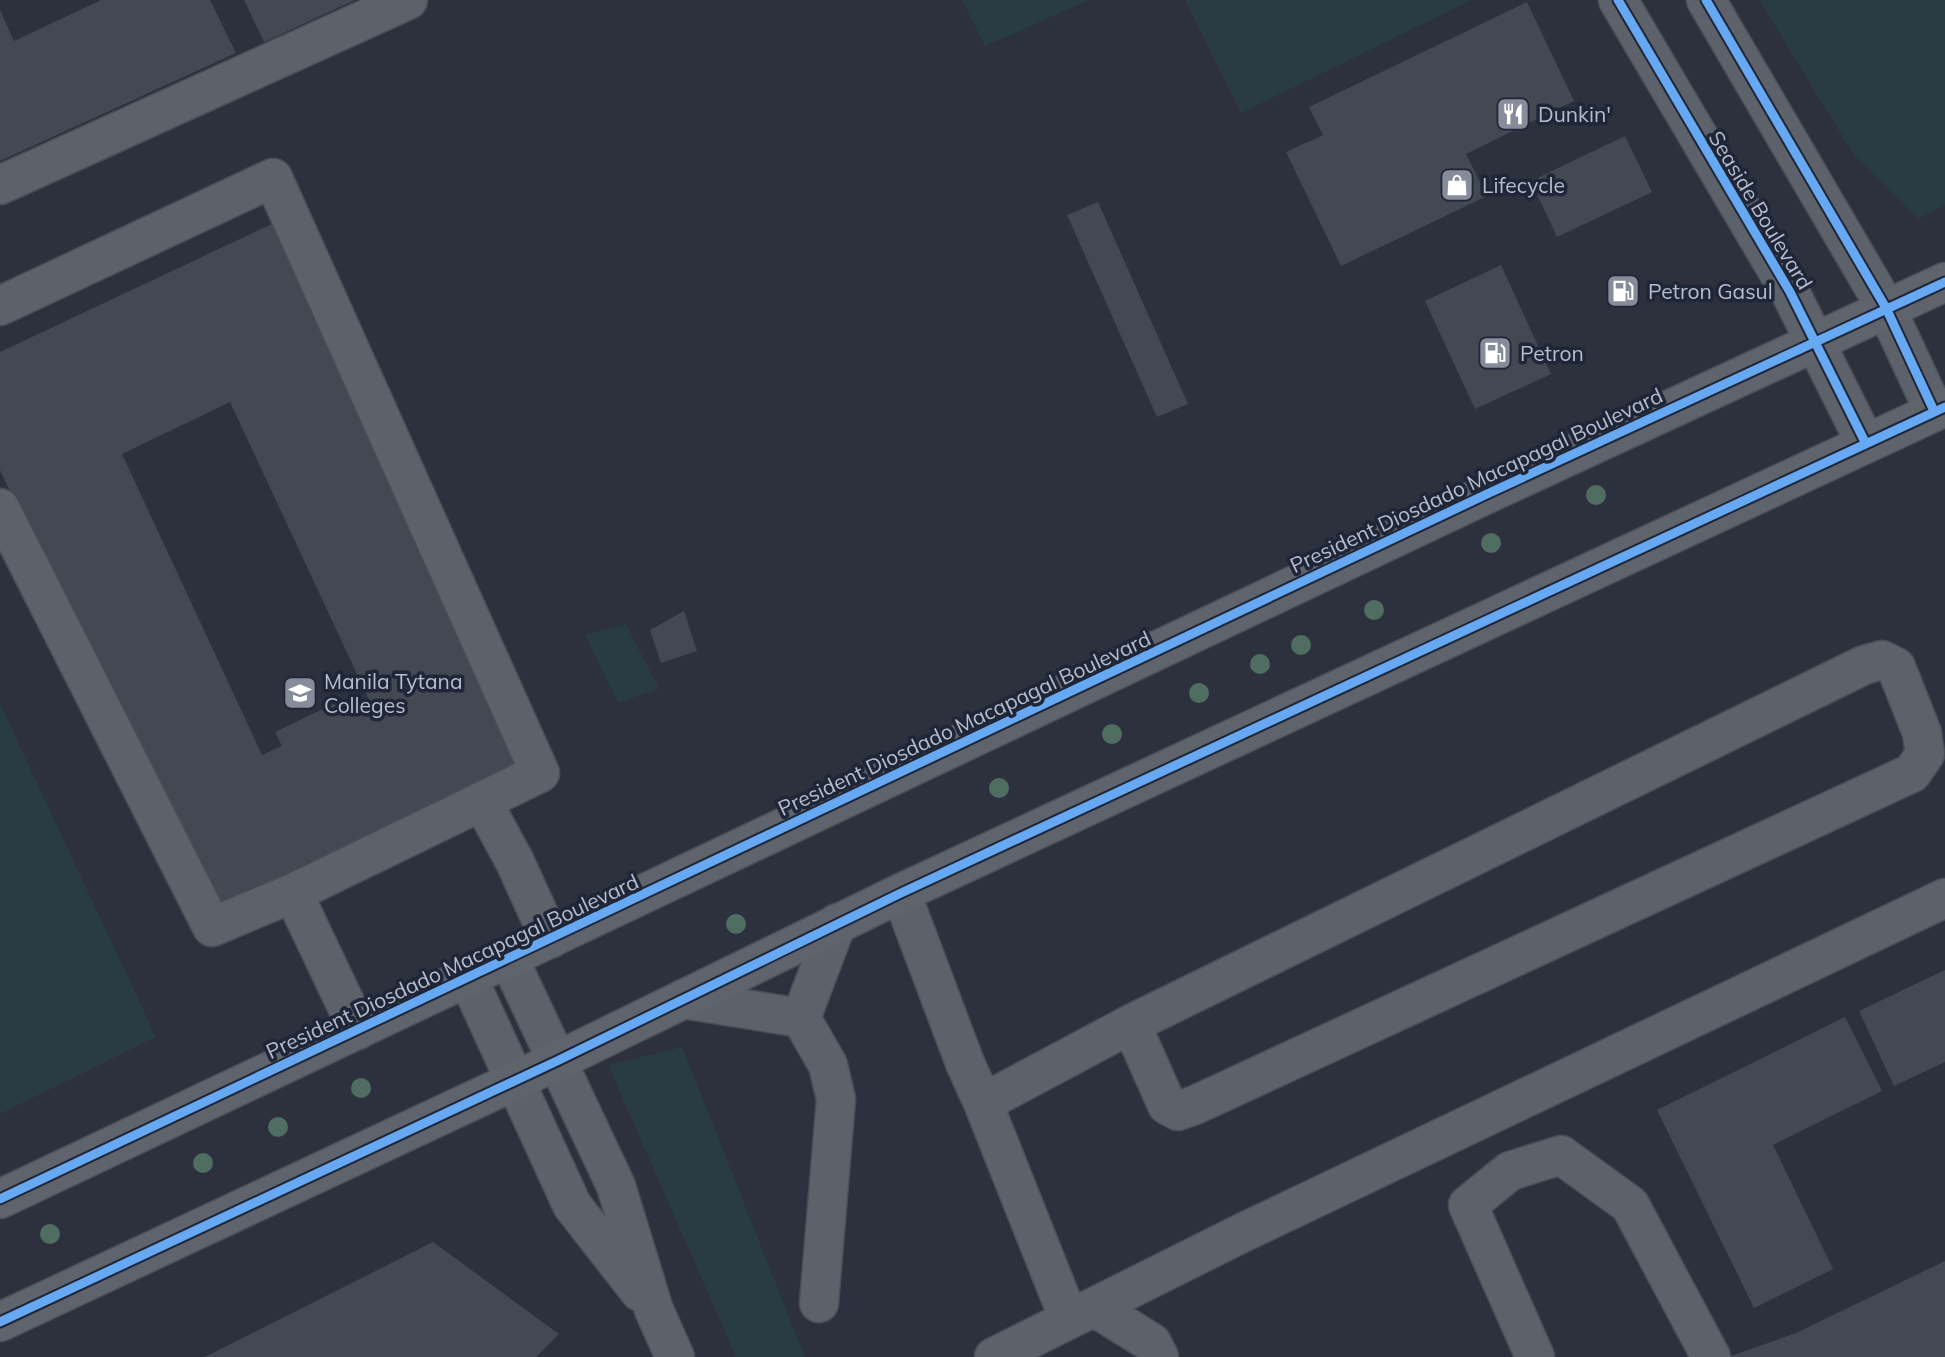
<svg xmlns="http://www.w3.org/2000/svg" width="1945" height="1357" viewBox="0 0 1945 1357" font-family="Mulish,sans-serif">
<rect width="100%" height="100%" fill="#2c313d"/>
<path fill="#293b43" d="M962 0H1089L985 46Z
M1185 0H1472L1241 113Z
M1759 0H1945V205L1918 219 1854 155Z
M626 624 659 689 618 703 585 635Z
M0 704 156 1037 0 1114Z
M682 1047 805 1357H736L608 1065Z"/>
<path fill="#444852" fill-rule="evenodd" d="M101 0H210L236 53 0 161V10L14 41Z
M244 0H355L264 42Z
M1527 2 1574 101 1466 154 1487 196 1341 266 1286 152 1323 135 1309 107Z
M1625 136 1652 192 1557 237 1531 181Z
M1098 202 1188 404 1157 417 1067 215Z
M274 223 532 778 213 927 0 470V352ZM230 402 371 704 353 713 346 698 275 732 282 746 262 755 122 454Z
M1501 265 1551 374 1475 409 1425 301Z
M684 611 697 651 661 663 650 630Z
M1945 970V1062L1894 1086 1859 1011Z
M1845 1017 1882 1091 1773 1145 1833 1269 1754 1308 1657 1110Z
M433 1242 559 1334 536 1357H205Z
M1945 1261V1357H1728L1796 1333Z"/>
<g fill="none" stroke-linecap="round" stroke-linejoin="round">
<defs>
<path id="minor" d="M1618 0 1790 292 1865 442
M1706 0 1886 308 1934 411
M0 185 408 0
M0 306 273 178 540 773 293 893 212 927 0 508
M482 801 515 862 550 939
M293 893 358 1030
M901 893 965 1063 983 1103 1131 1024 1864 665 1882 660 1896 667 1922 733 1925 754 1912 773 1195 1105 1178 1111 1167 1105 1131 1024
M509 959 616 1186 654 1310 675 1357
M468 978 572 1205 640 1292
M683 999 801 1018
M801 1018 828 1065 836 1099 819 1303
M801 1018 837 923
M983 1103 1069 1319
M1094 1307 1152 1343 1159 1357
M994 1357 1242 1233 1945 898
M1535 1357 1468 1205 1510 1171 1561 1155 1630 1205 1711 1357"/>
<path id="major" d="M0 1199 1487 494 1945 282
M0 1322 557 1061 901 893 1945 407"/>
</defs>
<use href="#minor" stroke="#494d56" stroke-width="41"/>
<use href="#major" stroke="#4a4e59" stroke-width="41"/>
<use href="#minor" stroke="#5d616a" stroke-width="38"/>
<use href="#major" stroke="#5f636c" stroke-width="38"/>
<defs>
<path id="cycleway" d="M1618 0 1790 292 1865 442
M1706 0 1886 308 1934 411
M0 1199 1487 494 1945 282
M0 1322 557 1061 901 893 1945 407"/>
</defs>
<use href="#cycleway" stroke="#1f2638" stroke-width="13"/>
<use href="#cycleway" stroke="#66a8f1" stroke-width="9"/>
</g>
<g fill="#506d62">
<circle cx="1596" cy="495" r="10"/>
<circle cx="1491" cy="543" r="10"/>
<circle cx="1374" cy="610" r="10"/>
<circle cx="1301" cy="645" r="10"/>
<circle cx="1260" cy="664" r="10"/>
<circle cx="1199" cy="693" r="10"/>
<circle cx="1112" cy="734" r="10"/>
<circle cx="999" cy="788" r="10"/>
<circle cx="736" cy="924" r="10"/>
<circle cx="361" cy="1088" r="10"/>
<circle cx="278" cy="1127" r="10"/>
<circle cx="203" cy="1163" r="10"/>
<circle cx="50" cy="1234" r="10"/>
</g>
<defs>
<symbol id="restaurant-square" viewBox="-11 -11 22 22"><rect x="-9" y="-9" width="18" height="18" rx="4" fill="#878c9b" stroke="#1f2638"/><path d="M-5-6h1v4h1v-4h1v4h1v-4h1v5L-1.5 .5V6h-2V.5L-5-1ZM5-6V6H3V1.5H1.5Q1.5-4 5-6Z" fill="#fff"/></symbol>
<symbol id="shop-square" viewBox="-11 -11 22 22"><rect x="-9" y="-9" width="18" height="18" rx="4" fill="#878c9b" stroke="#1f2638"/><path d="M-5-2.5h2.3a2.7 3.5 0 0 1 5.4 0H5L5.5 6h-11ZM-1.5-2.5h3a1.5 2.3 0 0 0-3 0Z" fill="#fff"/></symbol>
<symbol id="fuel-square" viewBox="-11 -11 22 22"><rect x="-9" y="-9" width="18" height="18" rx="4" fill="#878c9b" stroke="#1f2638"/><path d="M-5.5-6h7V0h2V4h1.3V-2.5L3-4.5l.8-.8L6-3V5H2.5V1h-1V6h-7ZM-4.2-4.7v3.2H.2V-4.7Z" fill="#fff"/></symbol>
<symbol id="university-square" viewBox="-11 -11 22 22"><rect x="-9" y="-9" width="18" height="18" rx="4" fill="#878c9b" stroke="#1f2638"/><path d="M0-5L7-2L0 1L-7-2ZM-4 1L0 2.5L4 1V4Q0 6-4 4Z" fill="#fff"/></symbol>
</defs>
<g fill-rule="evenodd">
<use href="#restaurant-square" x="1494" y="95" width="38" height="38"/>
<use href="#shop-square" x="1438" y="166" width="38" height="38"/>
<use href="#fuel-square" x="1604" y="272" width="38" height="38"/>
<use href="#fuel-square" x="1476" y="334" width="38" height="38"/>
<use href="#university-square" x="281" y="674" width="38" height="38"/>
</g>
<g text-anchor="middle" dominant-baseline="central" stroke-width="7" stroke-linejoin="round" paint-order="stroke">
<g font-size="21" fill="#b8bdcd" stroke="#1f2638" text-anchor="start">
<text x="1538" y="114">Dunkin'</text>
<text x="1482" y="185">Lifecycle</text>
<text x="1648" y="291">Petron Gasul</text>
<text x="1520" y="353">Petron</text>
<text x="324" y="681">Manila Tytana<tspan x="324" dy="24">Colleges</tspan></text>
</g>
<g font-size="21" fill="#b8bdcd" stroke="#1f2638">
<text transform="translate(1761 210) rotate(59)">Seaside Boulevard</text>
<text transform="translate(1476 480) rotate(-25)">President Diosdado Macapagal Boulevard</text>
<text transform="translate(964 723) rotate(-25)">President Diosdado Macapagal Boulevard</text>
<text transform="translate(452 966) rotate(-25)">President Diosdado Macapagal Boulevard</text>
</g>
</g>
</svg>
